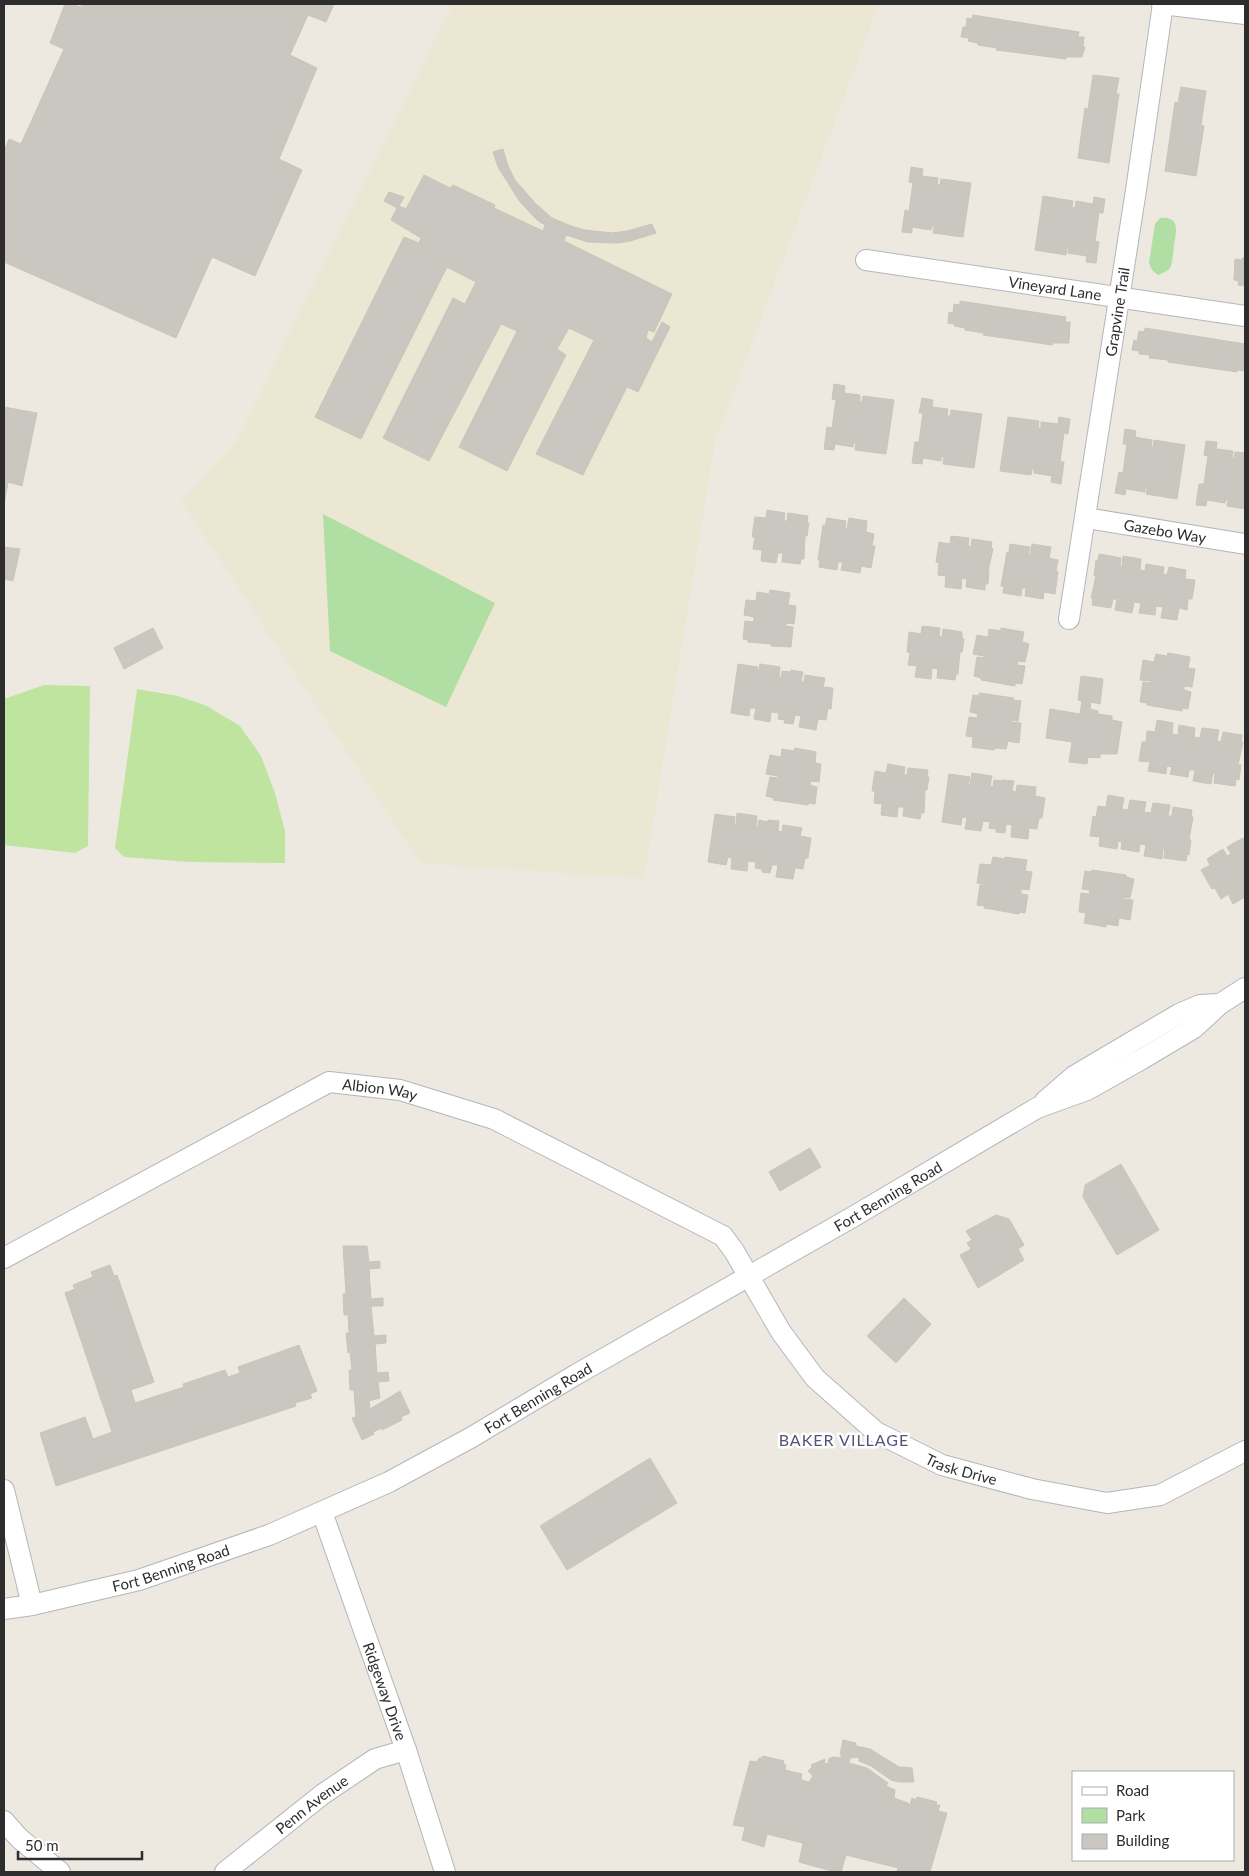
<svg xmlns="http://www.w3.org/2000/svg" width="1249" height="1876" viewBox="0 0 1249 1876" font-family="Lato,sans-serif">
<rect width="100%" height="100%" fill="#ede9e1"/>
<path fill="#ece7d2" d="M453 4H879L715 442 644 879 420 863 181 501 235 443Z"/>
<path fill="#b0dea3" d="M1160 218C1181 216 1176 232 1174 246 1173 252 1173 260 1171 266 1169 271 1163 273 1158 275L1152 270 1149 263 1155 224Z
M323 514 495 603 446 707 330 651Z"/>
<path fill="#bfe4a0" d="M44 685 90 686 88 846 75 853 4 845V699Z
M137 689 178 696 207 706 240 726 261 756 274 790 285 831V863L190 862 124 857 115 848Z"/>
<path fill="#c9c7bf" stroke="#c8c5ba" d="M65 4H71L81 7 82 4H334L326 22 308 15 290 55 317 68 279 159 302 170 255 276 212 257 176 338 4 262V151L9 139 21 144 64 49 50 43Z
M973 15 1079 32 1078 37H1084L1083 47H1085L1082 57H1066V59L996 50 997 48 978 45V43L968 41 969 38 961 37 963 27H966L967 18 972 19Z
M1093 75 1119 78 1116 94H1119L1109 163 1078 158 1085 108 1088 109Z
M1181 87 1206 91 1201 125 1204 126 1196 176 1165 171 1175 102 1178 103Z
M503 149 508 166 515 180 536 204 552 218 571 226 585 230 612 233 627 231 652 224 656 233 630 241 618 243 588 242 566 235 564 241 672 294 654 332 648 330 646 338 652 342 662 322 670 327 638 392 627 387 583 475 536 454 594 340 569 328 557 349 566 355 507 471 459 447 517 331 501 324 429 461 383 438 453 298 465 304 476 282 447 267 361 439 315 417 404 237 419 243 421 238 391 220 397 208 384 201 389 192 404 197 399 206 406 209 424 175 450 188 453 185 495 205 494 208 543 231 545 225 537 220 520 202 498 167 493 152Z
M911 167 923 169 922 176 938 178 937 185H940L941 179 971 183 963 237 933 233 934 226H932L931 230 912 227V233L902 232 905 210 909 211 913 183 909 182Z
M1043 196 1073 201 1072 207 1075 208 1076 201 1093 204 1094 197 1105 199 1103 213H1099L1095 241 1099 242 1096 263 1086 262 1087 256 1068 253 1069 248H1067L1066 255 1035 250Z
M1242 258H1245V286L1238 285 1239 281 1234 280 1235 259 1242 260Z
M960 301 1066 317 1065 322H1070L1069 343H1053L1052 345 983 335 984 333 965 330V328L954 326 955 324 948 323 949 312 953 313 954 304 960 305Z
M1145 328 1245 344V371L1237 370V372L1168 362V360L1149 358 1150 355 1139 354V351L1132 350 1134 340 1137 341 1139 331 1144 332Z
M834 384 845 386 844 393 860 395V402H862L863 396 894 400 886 454 855 450 856 443H854L853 447 835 444 834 450 824 449 827 427 832 428 836 400 832 399Z
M922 398 933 400 932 407 948 409 947 416H950L951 410 982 414 974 468 943 464 944 457 942 456 941 461 923 458 922 464 912 463 915 442H919L923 413H919Z
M4 407 37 413 22 486 8 482 4 504Z
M1008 417 1039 421 1038 428H1041V422L1058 424 1059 417 1070 419 1068 434 1064 433 1060 462H1064L1061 484 1051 482 1052 476 1034 473V469H1032L1031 475 1000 471Z
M1125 429 1136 431 1135 437 1152 440 1151 446 1153 447 1154 440 1185 445 1177 499 1146 494 1147 488 1145 487V492L1126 489 1125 495 1115 493 1119 472 1123 473 1127 444H1123Z
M1206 441 1217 442 1216 449 1233 451 1232 458H1234L1235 452 1245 453V509L1227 506 1228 499H1226L1225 503 1207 500 1206 506 1196 505 1199 484H1204L1208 456 1204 455Z
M767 510 785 513 784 521H787L788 513 808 516 807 523H809L807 536H805L804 559H801L800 564 782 562 783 553H778L776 563 761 561 762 550 753 549 755 537H752L755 517 766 518Z
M827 518 846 521 845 529H847L849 518 867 521 866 532 874 534 872 546H875L871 568 861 566 860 573 841 570 843 562H838L837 570 819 567 820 560H818L823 525 825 526Z
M951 536 969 538 968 546 971 547 972 539 992 542 991 548 993 549 988 571H989L988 584H985V590L966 587 967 579 962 578 961 589 945 587 946 576 938 575 939 563 936 562 939 542 950 544Z
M1010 544 1030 547 1028 555H1030L1032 544 1051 547 1049 558 1058 560 1056 571 1058 572 1055 594 1044 592 1043 599 1025 596 1026 588H1022L1021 596 1003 593 1004 587 1001 586 1007 552H1009Z
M4 547 20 549 13 581 4 579Z
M1099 554 1121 558 1120 567H1122L1123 556 1141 559 1140 570 1145 571 1146 564 1164 567 1163 574 1167 575 1169 567 1186 570 1185 579 1195 580 1192 599H1188L1187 610 1179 608 1177 620 1161 618 1163 607 1156 606 1155 615 1139 613 1141 603 1134 602 1132 613 1115 610 1117 599H1113L1111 608 1092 605 1093 598H1091L1096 576H1094L1096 560 1098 561Z
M770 590 790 593 788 605 796 606 794 624 786 623V626L793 627 791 647 771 646V644L748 642V640L743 639 745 621 754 622V617L744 615 746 600 756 601 757 592 769 594Z
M922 626 940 628 939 636 942 637 943 629 962 632V638L964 639 962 652H960L958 674H956L955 680 937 678 938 669 932 668 931 679 915 677 917 666 908 665 910 653 907 652 909 632 921 634Z
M153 628 163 648 124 669 114 648Z
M1001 628 1024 632 1022 642 1029 644 1025 662 1018 661 1017 665 1025 666 1022 684 1015 683V686L981 680V678L974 676 977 657 984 658V656L973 654 977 635 988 637 989 629 1001 631Z
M1168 653 1190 657 1188 668 1195 669 1192 687 1184 686V690L1191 692 1188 709 1182 708V711L1147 705V703L1140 702 1143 682 1151 683V681L1140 680 1143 660 1154 662 1156 654 1167 656Z
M738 664 758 667 757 675H758L760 664 780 667 779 677 781 678 782 671 791 672V670L803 672 801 682H804L805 675 825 678 823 687 833 688 831 709 828 708 826 720 818 719 816 730 799 727 801 716 795 715 793 724 784 723 785 720 778 719 779 713 771 712 770 722 754 719 756 708H750L749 716 731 713Z
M1081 676 1103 679 1100 704 1091 702 1090 709 1098 711V714L1112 716V720L1122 722 1117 754H1100V758L1088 757 1087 764 1069 762 1072 742 1046 738 1050 709 1080 714 1082 701 1078 700Z
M979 693 1014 698 1013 700 1021 701 1018 721 1011 720V722L1021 723 1019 743 1008 741 1006 749 995 748 994 750 972 747 973 737 966 736 969 717 977 718 978 714 970 712 973 695 979 696Z
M1157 720 1173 723 1172 734 1178 735 1179 725 1195 728 1194 737 1200 738 1202 728 1219 730 1217 741 1221 742 1223 732 1242 735 1241 742H1243L1238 765H1241L1239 780 1236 779 1235 786 1214 783 1215 774 1213 773 1211 784 1193 781 1195 770H1189L1188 777 1170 774 1172 767 1167 766 1166 774 1148 771 1150 762 1139 761 1142 742H1146L1147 731 1155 732Z
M795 748 816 752 815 763 821 764 819 782 811 781 810 785 817 787 815 804 809 803 808 805 773 800 774 798 766 796 770 777 777 778 778 776 766 774 770 755 781 757 782 749 794 751Z
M888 764 905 767 904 775H907L908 768 928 770 927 777H929L927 790H925L924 813H921L920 819 903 816 904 807H898L897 817 881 815 882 804 874 803 875 791H872L875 771 886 773Z
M972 773 992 776 990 786 993 787 994 780 1002 781V780L1014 781 1012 791 1016 792 1017 785 1036 787 1035 796 1045 798 1042 818H1039L1037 829 1029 828 1028 839 1011 837 1012 825 1006 824 1005 833 996 832V829L989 828 990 822 983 821 981 831 965 829 967 818 962 817 961 825 942 822 949 774 970 777 968 785H970Z
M1108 795 1124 798 1122 809 1128 810 1130 800 1146 802 1144 812 1151 813 1153 803 1170 805 1168 816H1172L1173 807 1192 810 1191 817H1193L1189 839 1191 840 1189 855 1187 854 1186 861 1164 858 1165 849 1163 848 1162 859 1144 856 1146 845 1140 844 1139 852 1121 849 1122 842 1118 841 1117 849 1099 846 1100 837 1090 836 1093 816 1096 817 1098 806 1106 807Z
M737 813 757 816 756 827H758L759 820 768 822V820L779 821 778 831 782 832 783 825 802 828 800 836 811 838 808 858H805L803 869 795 868 793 879 776 877 778 865H772L770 873 762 872V869L755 868 756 862 748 861 747 871 731 869 732 858 728 857 726 865 708 862 715 814 735 817 734 825H736Z
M1243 838 1245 843V897L1233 904 1228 894 1221 899 1215 888 1212 889 1201 870 1210 865 1207 859 1223 849 1227 856 1231 854 1227 847Z
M993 857 1005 859V857L1027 860 1025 871 1032 872 1029 890 1021 889V894L1028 895 1025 913 1019 912V914L984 908 985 906 977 905 980 885 988 886V885L977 883 980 864 991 865Z
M1092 870 1126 875V877L1134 879 1130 898 1123 897V899L1133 900 1130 920 1119 918 1118 926 1106 924V927L1084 923 1086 913 1079 912 1081 893 1089 894 1090 890 1082 889 1085 871 1091 872Z
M810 1148 821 1167 780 1191 769 1172Z
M1121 1164 1159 1230 1117 1255 1083 1197 1085 1185Z
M996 1215 1009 1219 1024 1245 1018 1249 1024 1260 978 1288 960 1255 971 1249 967 1243 972 1240 966 1231Z
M343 1246H367L369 1262 380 1261V1268L369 1269 371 1299 383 1298V1306H371L374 1336 386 1335V1343L375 1344 377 1373 388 1372 389 1381 378 1382 380 1398 369 1401 370 1409 400 1391 410 1413 401 1417 402 1420 382 1430V1428L373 1432 374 1434 362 1440 352 1418 356 1417 354 1390H350L349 1370H352L350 1352 348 1353 346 1333H349L348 1315H344L343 1294H346Z
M110 1265 114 1276 117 1275 154 1382 131 1390 135 1403 184 1387 183 1384 225 1370 228 1377 240 1373 238 1367 299 1345 317 1391 310 1394 312 1398 295 1403 296 1406 56 1486 40 1433 85 1417 93 1439 112 1432 65 1293 75 1289 73 1285 93 1277 91 1272Z
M904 1298 931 1324 896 1363 867 1336Z
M650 1458 677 1503 567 1570 540 1526Z
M843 1740 856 1743V1746L870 1749 899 1767 912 1768 914 1782H899L891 1780 871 1766 859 1761V1757L850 1758 849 1763 867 1768 888 1783 886 1786 895 1790 894 1798 908 1803 910 1805 912 1798 916 1800 917 1797 937 1802 936 1805H940L938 1811 947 1813 930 1872H897L898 1868 846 1855 841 1872H835L799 1862 803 1843 767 1834 764 1847 742 1840 745 1827 733 1825 750 1761 757 1762 759 1758H762L763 1756 784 1761 783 1764 786 1765 785 1770 802 1774 801 1780 809 1782 813 1776 808 1771 812 1767 811 1765 825 1759 824 1763 828 1764 829 1758H832L833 1757 841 1758 842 1756 840 1755Z"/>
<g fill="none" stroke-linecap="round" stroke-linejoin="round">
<defs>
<g id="minor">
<path d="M1162 4 1245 14"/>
<path id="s1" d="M866 260 1245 316"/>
<path id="s2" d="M1086 518 1245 544"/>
<path id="s3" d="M1069 619 1136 190 1163 4"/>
<path d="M1045 1101 1074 1076 1179 1014 1200 1005 1220 1004"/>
<path id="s4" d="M4 1258 329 1082 400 1090 494 1119 723 1236 734 1251 781 1332 815 1378 876 1432 942 1465 1032 1489 1107 1503 1160 1495 1245 1451"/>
<path d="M4 1490 32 1605"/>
<path id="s5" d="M322 1512 406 1750 445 1872"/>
<path id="s6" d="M4 1609 32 1605 139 1580 269 1535 389 1482 472 1437 577 1374 851 1218 1008 1125 1037 1108 1087 1090 1142 1059 1194 1028 1220 1004 1245 988"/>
<path d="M4 1821 19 1838 60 1872"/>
<path id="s7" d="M225 1872 323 1794 375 1759 406 1750"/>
</g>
</defs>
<use href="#minor" stroke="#b4b5bf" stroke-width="22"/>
<use href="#minor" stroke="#fff" stroke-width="20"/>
</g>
<g text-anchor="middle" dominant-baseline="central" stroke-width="5" stroke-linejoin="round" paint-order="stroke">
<g font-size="15" fill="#2d2d2d" stroke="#fff">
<text stroke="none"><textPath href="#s1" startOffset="191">Vineyard Lane</textPath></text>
<text stroke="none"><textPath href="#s3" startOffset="311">Grapvine Trail</textPath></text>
<text stroke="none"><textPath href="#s2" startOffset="80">Gazebo Way</textPath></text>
<text stroke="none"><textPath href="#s4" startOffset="421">Albion Way</textPath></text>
<text stroke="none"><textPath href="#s6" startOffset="982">Fort Benning Road</textPath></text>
<text stroke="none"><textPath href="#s6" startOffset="578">Fort Benning Road</textPath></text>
<text stroke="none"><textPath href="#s4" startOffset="1141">Trask Drive</textPath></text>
<text stroke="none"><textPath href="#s6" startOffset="172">Fort Benning Road</textPath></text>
<text stroke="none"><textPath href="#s5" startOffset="190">Ridgeway Drive</textPath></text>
<text stroke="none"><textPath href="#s7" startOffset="110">Penn Avenue</textPath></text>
</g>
<g font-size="16" letter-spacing="1" fill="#51547a" stroke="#fff">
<text x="844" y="1439">BAKER VILLAGE</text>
</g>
</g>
<rect width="1249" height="1876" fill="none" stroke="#2d2d2d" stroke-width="10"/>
<rect x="1072" y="1771" width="162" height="90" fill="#ffffff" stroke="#ababab"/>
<rect x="1082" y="1787" width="25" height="8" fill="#ffffff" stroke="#ababab"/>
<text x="1116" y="1796" font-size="15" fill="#2d2d2d">Road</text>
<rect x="1082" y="1808" width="25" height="15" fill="#b0dea3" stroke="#ababab"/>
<text x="1116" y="1821" font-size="15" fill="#2d2d2d">Park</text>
<rect x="1082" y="1834" width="25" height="15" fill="#c9c7bf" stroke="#ababab"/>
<text x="1116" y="1846" font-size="15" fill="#2d2d2d">Building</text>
<path d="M18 1851v8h124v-8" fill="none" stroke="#2d2d2d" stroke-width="2.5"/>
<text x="25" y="1851" font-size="15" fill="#2d2d2d" stroke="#ffffff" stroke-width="4" paint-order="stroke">50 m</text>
</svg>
